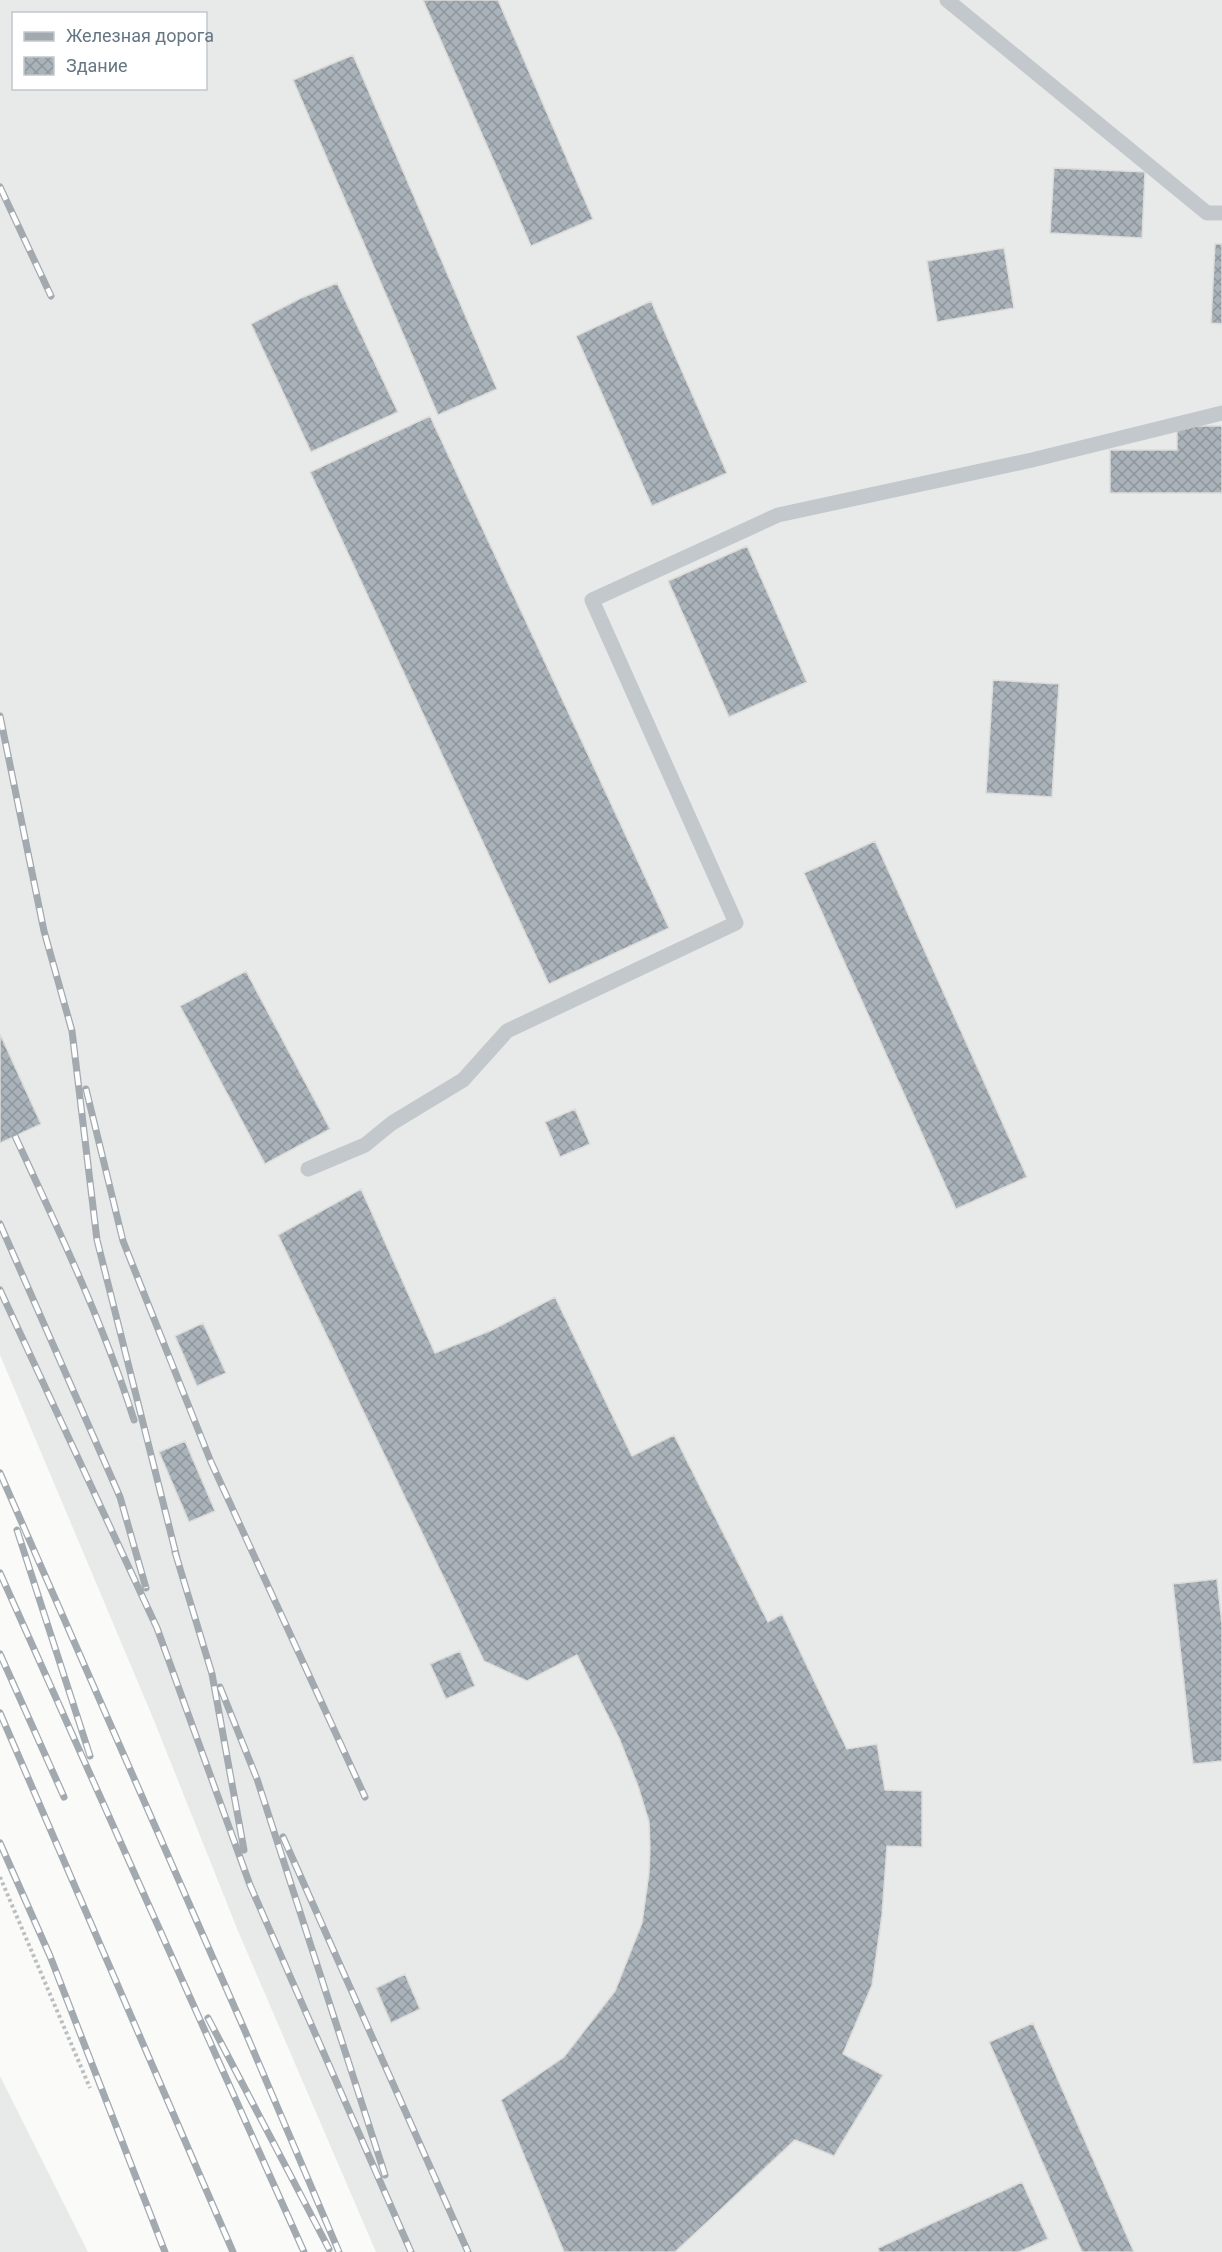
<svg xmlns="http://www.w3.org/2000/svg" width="1222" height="2252" viewBox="0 0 1222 2252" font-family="Roboto,sans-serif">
<defs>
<pattern id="building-cross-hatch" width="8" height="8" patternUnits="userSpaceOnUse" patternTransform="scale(1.5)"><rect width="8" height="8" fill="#aab3b9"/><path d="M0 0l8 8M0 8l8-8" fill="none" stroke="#8e969c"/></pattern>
</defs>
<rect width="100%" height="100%" fill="#fafaf8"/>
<path fill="#e8e9e9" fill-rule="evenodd" d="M0 0H1222V2252H376L238 1931 153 1718 0 1355ZM14 14H206V88H14Z
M0 2076 88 2252H0Z"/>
<path fill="url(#building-cross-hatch)" stroke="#dcdcda" stroke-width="1.5" d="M423 0H498L593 219 531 246Z
M353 55 497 389 438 415 293 80Z
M1054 168 1145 172 1142 238 1050 233Z
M1215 244H1222V324L1211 323Z
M1004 248 1014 308 937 322 927 261Z
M337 283 398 412 311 452 251 324 301 298Z
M651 301 727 473 652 506 576 336Z
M430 416 669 928 549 984 310 472Z
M1177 426H1222V493H1110V450H1177Z
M747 546 807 682 729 717 668 581Z
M993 680 1059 684 1052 797 986 793Z
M875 841 1027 1177 956 1209 804 873Z
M246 971 330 1129 265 1164 180 1006Z
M0 1034 41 1124 0 1143Z
M575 1109 590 1144 560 1157 545 1122Z
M361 1189 435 1353 492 1330 555 1297 632 1456 674 1435 768 1622 782 1614 847 1749 877 1744 885 1790 922 1791V1847L887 1846 882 1915 872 1985 843 2054 883 2075 834 2156 795 2140 675 2252H564L501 2100 564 2057 615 1991 642 1923 649 1873 650 1848 649 1822 638 1786 619 1738 577 1655 527 1681 484 1661 278 1235Z
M203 1323 226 1373 197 1386 175 1336Z
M185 1441 215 1511 189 1522 159 1452Z
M1217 1579 1222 1624V1761L1193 1764 1173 1584Z
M460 1651 475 1686 446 1699 430 1664Z
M405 1974 420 2009 391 2023 376 1988Z
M1033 2023 1134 2252H1082L989 2042Z
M1022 2182 1048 2239 1019 2252H879L878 2248Z"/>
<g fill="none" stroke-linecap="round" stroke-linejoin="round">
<path stroke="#bbbfc2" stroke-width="4" stroke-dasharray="3 3" stroke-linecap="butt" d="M0 1877 90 2088"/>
<path stroke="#c3c8cc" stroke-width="15" d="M947 0 1207 213H1222
M308 1169 365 1145 392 1123 463 1080 507 1031 736 923 592 600 778 515 1032 460 1222 413"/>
<defs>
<path id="rail" d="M0 187 51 296
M0 716 44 931 72 1031 97 1240 177 1558
M86 1089 123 1241 211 1462 365 1797
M15 1136C58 1229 103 1322 134 1420
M0 1224 120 1497 146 1588
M0 1290 157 1628 250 1885 411 2252
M0 1473 245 2031 339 2252
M17 1530 90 1756
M175 1552 212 1674 244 1850
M0 1573 304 2252
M0 1654 64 1797
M220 1687 257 1779 385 2175
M0 1713 233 2252
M283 1837 468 2252
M0 1843 50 1956 165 2252
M208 2018 329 2249"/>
</defs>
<use href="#rail" stroke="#a2aab0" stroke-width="7"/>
<use href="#rail" stroke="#fff" stroke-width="4.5" stroke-dasharray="14" stroke-linecap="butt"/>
</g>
<rect x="12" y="12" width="195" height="78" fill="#ffffff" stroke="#c1c8cd" stroke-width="1.5"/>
<rect x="24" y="32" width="30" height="9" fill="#a2aab0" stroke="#c1c8cd" stroke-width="1.5"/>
<text x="66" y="42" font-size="18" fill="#657683">Железная дорога</text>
<rect x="24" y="57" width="30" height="18" fill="url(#building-cross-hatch)" stroke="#c1c8cd" stroke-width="1.5"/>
<text x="66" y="72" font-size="18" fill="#657683">Здание</text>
</svg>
